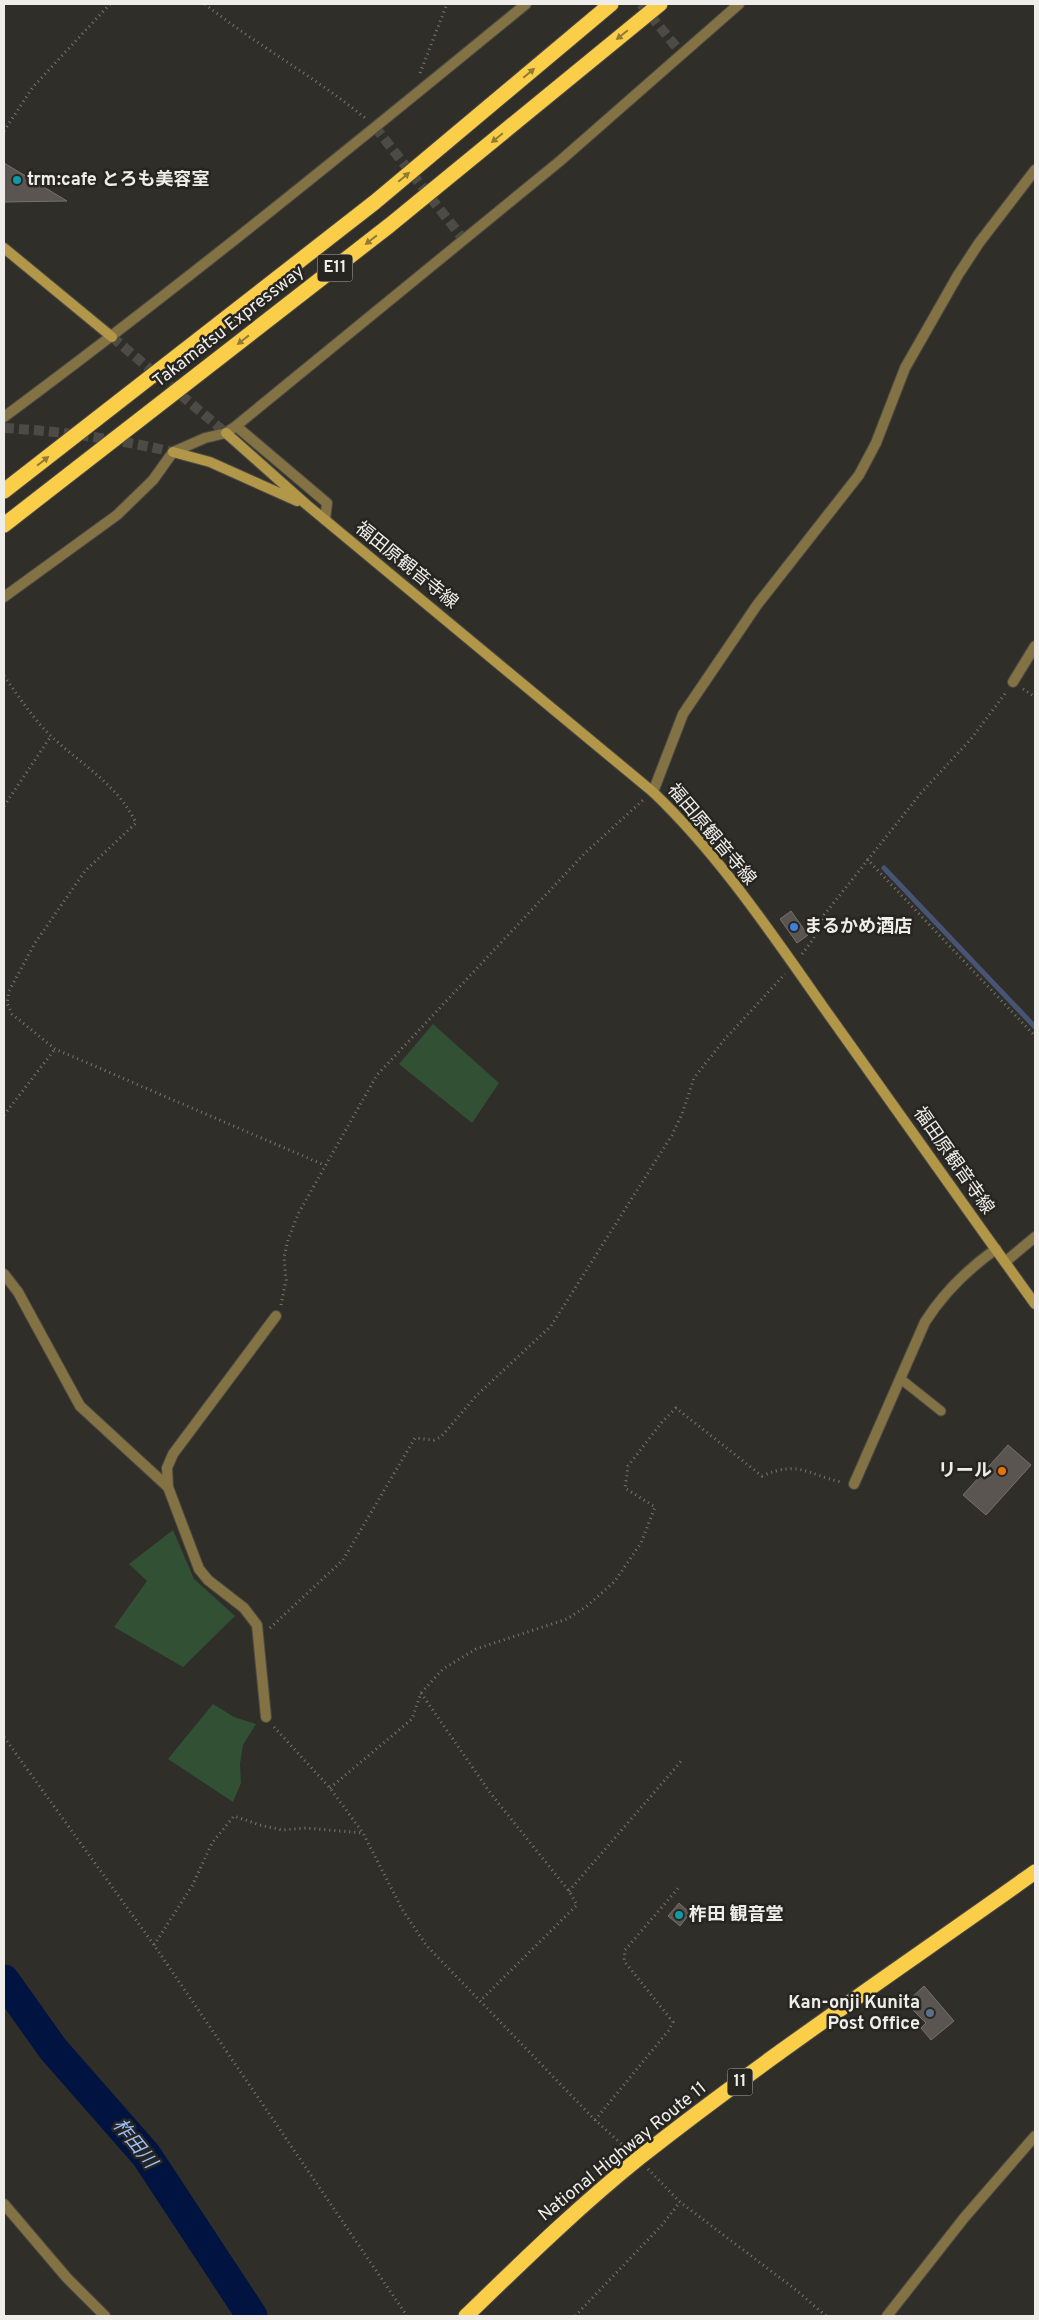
<svg xmlns="http://www.w3.org/2000/svg" width="1039" height="2320" viewBox="0 0 1039 2320" font-family="Overpass,'Noto Sans JP',sans-serif">
<rect width="100%" height="100%" fill="#302e29"/>
<path fill="#315034" d="M433 1024 499 1083 472 1123 399 1064Z
M173 1530 194 1579 235 1616 183 1667 114 1627 147 1581 129 1564Z
M213 1704 234 1717 256 1724 243 1745 240 1764 241 1783 233 1802 168 1759Z"/>
<g fill="none" stroke-linecap="round" stroke-linejoin="round">
<path stroke="#475474" stroke-width="5" d="M884 868 1035 1027"/>
<path stroke="#001341" stroke-width="31" d="M4 1980 53 2049 146 2155 252 2316"/>
</g>
<path fill="#5b5552" stroke="#77716e" d="M4 163 67 201 4 202Z
M791 911 808 935 797 943 780 919Z
M1008 1445 1031 1465 986 1515 963 1495Z
M679 1903 690 1913 680 1926 668 1916Z
M924 1986 954 2021 931 2040 921 2028 926 2023 906 2003Z"/>
<g fill="none" stroke-linecap="round" stroke-linejoin="round">
<path stroke="#4c4b46" stroke-width="10" stroke-dasharray="10 5" stroke-linecap="butt" d="M641 4 682 54
M375 127 464 240"/>
<path stroke="#4c4b46" stroke-width="10" stroke-dasharray="10 5" stroke-linecap="butt" d="M112 337 226 433
M4 428C60 431 117 439 173 452"/>
<defs>
<path id="lane" d="M902 1380 941 1411"/>
<path id="street" d="M4 417C182 285 354 145 526 4
M236 426 327 503 325 520
M4 597 117 515 153 480 173 452 205 438 226 433 236 426 560 161 739 4
M1013 682 1035 646
M653 792 683 714 757 605 859 475 876 443 905 368 958 275 979 243 1035 170
M1005 1262 1035 1237
M4 1274 18 1292 80 1406 168 1487 199 1569 208 1580 244 1608 257 1625 266 1717
M854 1484 925 1322C944 1292 968 1269 996 1249
M168 1487 167 1468 173 1454 276 1316
M4 2204 67 2278 105 2316
M887 2316 964 2218 1035 2136"/>
<path id="secondary" d="M4 248 112 337
M226 433 307 505 653 792C719 855 772 934 824 1008 895 1107 964 1206 1035 1304
M173 452 210 462 297 501"/>
<path id="highway" d="M4 491 375 202 611 4
M4 525 390 225 660 4
M466 2316C522 2262 578 2207 639 2158 767 2057 903 1966 1035 1872"/>
</defs>
<use href="#lane" stroke="#4b4944" stroke-width="11"/>
<use href="#street" stroke="#4b4944" stroke-width="12"/>
<use href="#secondary" stroke="#4b4944" stroke-width="12"/>
<use href="#highway" stroke="#4b4944" stroke-width="17"/>
<path stroke="#797874" stroke-width="3" stroke-dasharray="1 4" stroke-linecap="butt" d="M205 4C256 45 314 76 365 118
M420 73 447 4
M4 131 33 87 110 4
M4 676C19 697 34 720 52 737 82 765 118 785 136 823L85 871 35 943 9 991 7 1003 12 1014 55 1049 324 1165
M1023 689 1035 697
M4 806 51 736
M867 859 1035 1036
M802 954 814 938 824 915 921 793 971 739 1007 691
M4 1115 55 1049
M281 1305 286 1280 284 1257 288 1240 298 1214 377 1075 584 854 643 800
M270 1628 343 1560 415 1438 434 1440 441 1437 476 1396 551 1326 672 1135 682 1114 694 1078 724 1040 785 974
M421 1693 491 1794 569 1891 577 1905 480 2001
M274 1727 330 1788 363 1833 402 1909 426 1945 595 2120 627 2149
M4 1737 154 1945 407 2316
M330 1788 412 1719 421 1693 443 1669 476 1649 567 1619 587 1606 615 1581 641 1543 655 1507 625 1488 628 1466 662 1422 676 1408 762 1476C799 1460 806 1474 841 1482
M569 1891 683 1759
M154 1945 192 1886 212 1843 234 1816 260 1825 282 1830 306 1828 363 1833
M595 2120 669 2030 673 2022 624 1961 625 1950 680 1886
M648 2169 680 2202 796 2290 826 2316
M575 2316 662 2225 680 2202"/>
<use href="#lane" stroke="#837243" stroke-width="9"/>
<use href="#street" stroke="#837243" stroke-width="10"/>
<use href="#secondary" stroke="#b39748" stroke-width="10"/>
<use href="#highway" stroke="#fbce4a" stroke-width="15"/>
</g>
<defs><path id="oneway-solid" d="M-6-.8H1V-3.2L6.5 0L1 3.2V.8H-6Z" transform="scale(1.25)"/></defs>
<g fill="#907a35">
<use href="#oneway-solid" transform="translate(622 35) rotate(141)"/>
<use href="#oneway-solid" transform="translate(529 73) rotate(-40)"/>
<use href="#oneway-solid" transform="translate(497 138) rotate(141)"/>
<use href="#oneway-solid" transform="translate(404 177) rotate(-40)"/>
<use href="#oneway-solid" transform="translate(371 240) rotate(142)"/>
<use href="#oneway-solid" transform="translate(243 340) rotate(142)"/>
<use href="#oneway-solid" transform="translate(43 461) rotate(-38)"/>
</g>
<g fill="#0f9aa8" stroke="#262520" stroke-width="2">
<circle cx="17" cy="180" r="5"/>
<circle cx="679" cy="1915" r="5"/>
</g>
<circle fill="#3f7fe0" stroke="#262520" stroke-width="2" cx="794" cy="927" r="5"/>
<circle fill="#e8710a" stroke="#262520" stroke-width="2" cx="1002" cy="1471" r="5"/>
<circle fill="#5c6f8a" stroke="#262520" stroke-width="2" cx="930" cy="2013" r="5"/>
<g text-anchor="middle" dominant-baseline="central" stroke-width="5" stroke-linejoin="round" paint-order="stroke">
<g fill="#262520" stroke="#b2b1ad" stroke-width="1">
<rect x="317.5" y="254.5" width="35" height="27" rx="4"/>
<rect x="727.5" y="2068.5" width="25" height="27" rx="4"/>
</g>
<g font-size="16" font-weight="bold" fill="#eeedea">
<text x="335" y="268">E11</text>
<text x="740" y="2082">11</text>
</g>
<g font-size="18" font-weight="bold" fill="#eeedea" stroke="#262520" text-anchor="start">
<text x="27" y="180">trm:cafe とろも美容室</text>
<text x="804" y="927">まるかめ酒店</text>
<text x="992" y="1471" text-anchor="end">リール</text>
<text x="689" y="1915">柞田 観音堂</text>
<text x="920" y="2003" text-anchor="end">Kan-onji Kunita<tspan x="920" dy="21">Post Office</tspan></text>
</g>
<g font-size="18" fill="#eeedea" stroke="#262520">
<text transform="translate(229 327) rotate(-38)">Takamatsu Expressway</text>
<text transform="translate(406 566) rotate(39)">福田原観音寺線</text>
<text transform="translate(711 835) rotate(50)">福田原観音寺線</text>
<text transform="translate(953 1161) rotate(55)">福田原観音寺線</text>
<text transform="translate(623 2152) rotate(-39)">National Highway Route 11</text>
</g>
<g font-size="19" font-style="italic" fill="#9abffe" stroke="#262520">
<text transform="translate(134 2144) rotate(51)">柞田川</text>
</g>
</g>
<rect width="1039" height="2320" fill="none" stroke="#eeedea" stroke-width="10"/>
</svg>
